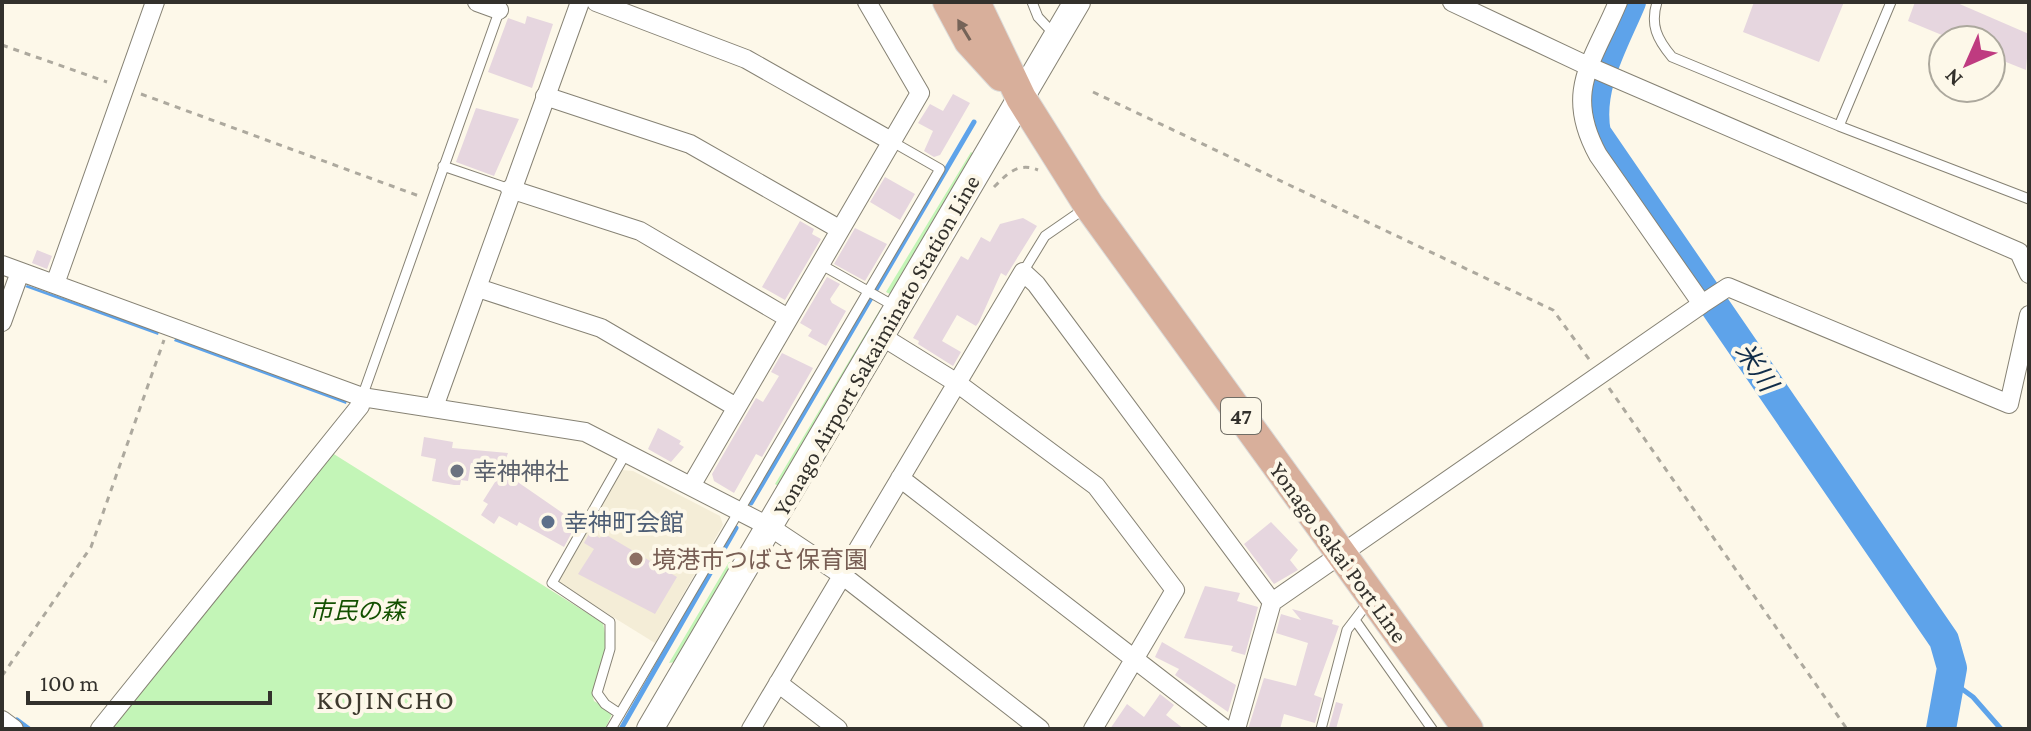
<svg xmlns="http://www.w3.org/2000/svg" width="2031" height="731" viewBox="0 0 2031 731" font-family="'Crimson Pro','Noto Sans JP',serif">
<rect width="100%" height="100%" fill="#fdf8e9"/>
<path fill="#f4edd7" d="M622 470 633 471 720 516 723 525 655 643 558 583Z"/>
<path fill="#c3f5b7" d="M971 152 976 155 892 295 886 292Z
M881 308V317L780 487 775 484Z
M329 451 603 623 607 643 592 693 594 701 613 712 605 729H108Z
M729 562 733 564 675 662 669 663Z"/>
<path fill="#5ea3ea" d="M27 285 159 332 158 335 25 287Z
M176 337 347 400 346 404 174 341Z"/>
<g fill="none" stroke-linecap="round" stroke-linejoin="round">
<path stroke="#5ea3ea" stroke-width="5" d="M751 503 974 122
M1951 681 1973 697 2001 729
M17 720 29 729
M621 729 736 528"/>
<path stroke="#5ea3ea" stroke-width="30" d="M1631 2C1614 43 1587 87 1596 133L1944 640 1952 668 1941 729"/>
</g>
<path fill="#e6d6df" d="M1754 2H1844L1819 62 1743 32Z
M1915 2H1955L2029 34 2026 70 1991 56V40H1954L1908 21Z
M527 16 553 24 532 88 488 72 508 18 525 24Z
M953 94 970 103 940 155 934 157 924 151 933 131 918 123 930 104 943 111Z
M476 108 519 119 494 176 456 162Z
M885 177 915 194 900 220 870 202Z
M1023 218 1037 226 1006 276 1001 273 979 322 976 326 957 315 942 341 961 352 953 366 918 344 919 341 913 338 961 256 968 260 981 237 990 242 1000 224Z
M800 221 814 229 812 234 821 239 785 300 762 287Z
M855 228 887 244 865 281 834 264Z
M37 250 52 256 47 269 32 263Z
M827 277 840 284 830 299 832 303 846 311 826 346 808 336 812 330 800 323Z
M782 353 813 368 762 457 756 454 734 493 714 481 712 474 756 398 763 402 779 376 771 372Z
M658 428 681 441 679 444 684 447 671 462 648 449Z
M424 437 453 442 452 448 508 453 503 467 471 463 468 481 461 480 460 485H454L432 481 436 459 421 456Z
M502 471 577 523 564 547 519 522 517 526 499 516 494 524 481 515 488 504 483 501Z
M1271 522 1298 550 1290 560 1298 570 1274 584 1244 544Z
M590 532 600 538 603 533 677 577 655 614 578 574 594 549 584 543Z
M1205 586 1240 593 1237 601 1258 607 1245 655 1231 651 1233 646 1184 638Z
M1292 609 1333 620 1332 624 1339 626 1314 695 1322 698 1315 723 1284 714 1280 729H1248L1264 678 1296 686 1308 643 1276 633 1281 614 1301 620Z
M1162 642 1236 685 1228 712 1175 675 1179 669 1155 657Z
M1160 694 1174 705 1166 715 1184 729H1110L1127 704 1144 717Z
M1336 702 1343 704 1336 729 1329 727Z"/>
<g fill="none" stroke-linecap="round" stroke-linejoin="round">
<defs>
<path id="service" d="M1032 2 1038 17 1054 34
M1657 2C1650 25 1657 39 1672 57L1839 126
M1891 2 1839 126 2029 199
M443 166 510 189
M820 264 896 307
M1023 272 1045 236 1087 207
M362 397 500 9
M1355 620 1432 729
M620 714 605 704 597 693 610 649V622L552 583 626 453
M611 729 940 169 891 141
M1321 729 1347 630 1370 600"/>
<path id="minor" d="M477 2 499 10
M596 2 746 59 891 141
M1452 2 1590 67 2019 252 2029 274
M545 96 690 144 839 229
M510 189 640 231 788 318
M2 265 362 397 585 432 770 527 842 575 1040 729
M55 284 155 2
M478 288 601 328 736 407
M1702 304 1728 287 2009 404 2029 315
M2 322 20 272
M883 337 957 383 1096 486 1175 590 1093 729
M434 407 580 2
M900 478 1225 729
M691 486 920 93 867 2
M778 683 838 729
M2 720 14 729
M100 729 360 406 362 397
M751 729 1023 272 1036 284 1272 602
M1236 729 1272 602 1702 304 1598 155C1563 91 1593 62 1618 2"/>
<path id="secondary" d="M650 729 1077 2"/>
<path id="primary" d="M948 2 969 41 1001 76
M975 2 1021 98 1089 206 1468 729"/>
</defs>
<use href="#service" stroke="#868274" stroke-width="11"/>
<use href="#minor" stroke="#868274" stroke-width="20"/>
<use href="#secondary" stroke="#868274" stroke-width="28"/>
<use href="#primary" stroke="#dadad9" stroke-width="32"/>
<path stroke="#ada99e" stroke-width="3" stroke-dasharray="6 6" stroke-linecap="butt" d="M2 45 107 82
M1093 92 1553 310 1591 362
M141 94 419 196
M994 187C1008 173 1018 162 1038 170
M1609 388 1847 729
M771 566 785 558
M2 676 91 547 164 340"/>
<use href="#service" stroke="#fff" stroke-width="9"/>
<use href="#minor" stroke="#fff" stroke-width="18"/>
<use href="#secondary" stroke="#fff" stroke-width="26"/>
<use href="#primary" stroke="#d8af9b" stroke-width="30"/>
</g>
<defs><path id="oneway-solid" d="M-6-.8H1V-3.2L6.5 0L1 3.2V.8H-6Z" transform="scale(2)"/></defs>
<use fill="#756358" href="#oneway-solid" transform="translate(964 30) rotate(-121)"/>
<circle fill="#6b7280" stroke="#fdf8e9" stroke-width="3" cx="457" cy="471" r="8"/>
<circle fill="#5c6f8a" stroke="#fdf8e9" stroke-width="3" cx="548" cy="522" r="8"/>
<circle fill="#8d6e63" stroke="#fdf8e9" stroke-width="3" cx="636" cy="559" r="8"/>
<g text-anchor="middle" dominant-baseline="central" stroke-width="8" stroke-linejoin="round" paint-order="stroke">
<rect fill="#fdf8e9" stroke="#706d65" stroke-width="2" x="1221" y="398" width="40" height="36" rx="6"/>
<g font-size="22" font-weight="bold" fill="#33312c">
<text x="1241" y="416">47</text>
</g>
<g font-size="24" fill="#33312c" stroke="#fdf8e9">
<text transform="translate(876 345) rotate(-60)">Yonago Airport Sakaiminato Station Line</text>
<text transform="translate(1339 552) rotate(54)">Yonago Sakai Port Line</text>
</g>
<g font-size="24" fill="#5b616d" stroke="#fdf8e9" text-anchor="start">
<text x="473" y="471">幸神神社</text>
</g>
<g font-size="24" fill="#4e5e75" stroke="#fdf8e9" text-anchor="start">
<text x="564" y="522">幸神町会館</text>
</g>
<g font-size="24" fill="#785e54" stroke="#fdf8e9" text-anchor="start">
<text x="652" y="559">境港市つばさ保育園</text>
</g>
<g font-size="24" font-style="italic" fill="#135100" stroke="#fdf8e9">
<text x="357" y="610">市民の森</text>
</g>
<g font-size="26" font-style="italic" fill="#102d4a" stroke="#fdf8e9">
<text transform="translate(1756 367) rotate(56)">米川</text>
</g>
<g font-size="28" letter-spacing="2" fill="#3e3a2e" stroke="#fdf8e9">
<text x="386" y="699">KOJINCHO</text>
</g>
</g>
<rect width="2031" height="731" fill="none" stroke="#33312c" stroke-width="8"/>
<g transform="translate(1967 64) rotate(225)"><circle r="38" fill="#fdf8e9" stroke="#aca89d" stroke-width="2"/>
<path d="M0-6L14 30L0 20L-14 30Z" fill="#bf3b80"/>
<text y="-12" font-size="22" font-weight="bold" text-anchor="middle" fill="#33312c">N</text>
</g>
<path d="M28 691v12h242v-12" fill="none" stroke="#33312c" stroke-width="4"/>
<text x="40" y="691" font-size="24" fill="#33312c" stroke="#fdf8e9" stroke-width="6" paint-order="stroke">100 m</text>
</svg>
